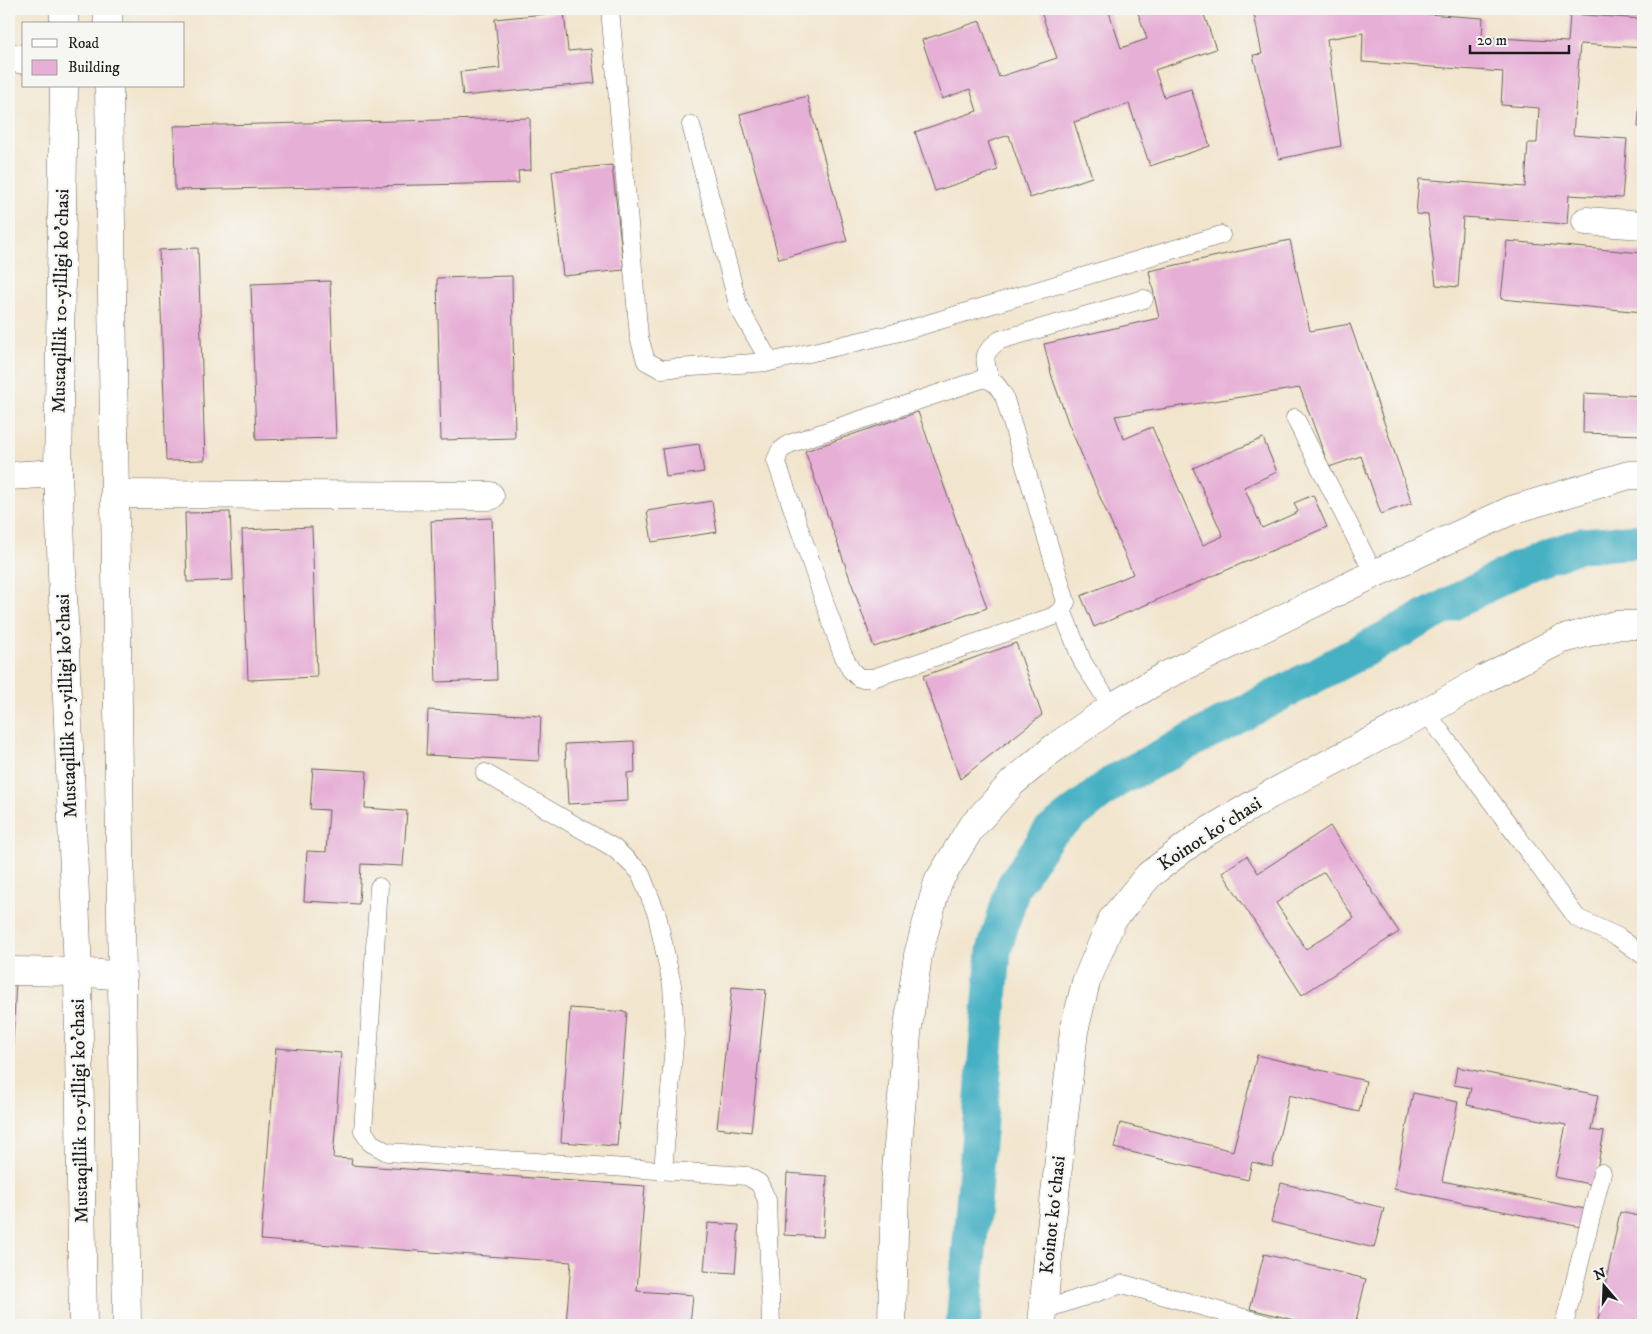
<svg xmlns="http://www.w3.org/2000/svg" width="1652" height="1334" viewBox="0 0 1652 1334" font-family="'IM FELL DW Pica',serif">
<rect width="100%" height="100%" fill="#f6f6f2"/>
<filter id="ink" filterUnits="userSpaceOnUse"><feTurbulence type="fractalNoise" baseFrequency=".02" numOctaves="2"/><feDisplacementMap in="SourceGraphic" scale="10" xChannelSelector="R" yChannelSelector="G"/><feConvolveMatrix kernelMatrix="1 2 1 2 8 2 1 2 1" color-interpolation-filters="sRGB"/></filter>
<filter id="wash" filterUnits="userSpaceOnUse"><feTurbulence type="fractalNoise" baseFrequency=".0096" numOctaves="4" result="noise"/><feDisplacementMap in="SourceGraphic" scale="20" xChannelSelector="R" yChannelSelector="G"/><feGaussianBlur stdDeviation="1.12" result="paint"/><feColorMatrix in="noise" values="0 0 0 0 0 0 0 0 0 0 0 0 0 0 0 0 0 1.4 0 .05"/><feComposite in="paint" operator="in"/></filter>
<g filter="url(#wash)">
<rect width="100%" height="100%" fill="#f2e5cd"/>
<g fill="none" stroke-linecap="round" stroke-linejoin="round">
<path stroke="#46b1c4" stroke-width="35" d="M963 1325 994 951 1013 887 1049 833 1115 781 1519 568 1580 545 1643 541"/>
</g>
<g id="blocks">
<path fill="#e6afd6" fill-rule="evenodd" d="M1040 9H1108L1121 48 1147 39 1137 10 1141 9H1202L1216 49 1155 70 1164 97 1191 89 1210 146 1150 166 1129 104 1074 122 1092 177 1030 198 1009 135 988 142 998 170 935 191 915 132 977 111 970 89 942 99 922 40 980 21 999 77 1057 58Z
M1253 9H1363V12L1366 9H1396L1398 12 1483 18 1482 37 1568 42 1570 14 1643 19V48L1580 44 1573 135 1627 139 1622 198 1569 195 1567 224 1463 217 1458 287 1436 285 1428 215 1416 214 1419 179 1525 187 1528 143H1537L1539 108 1501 105 1503 72 1362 62 1363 33 1327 39 1341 146 1279 159 1253 55 1262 54Z
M564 12 568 51 591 49 595 83 463 96 460 72 500 68 495 19Z
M1642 63H1643V128L1638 127Z
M807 96 847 241 779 259 740 114Z
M530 118 531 170 518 171 519 183 175 190 174 126Z
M612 165 624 270 563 276 552 171Z
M1290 240 1310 331 1350 324 1412 503 1381 514 1361 456 1329 467 1300 388 1115 416 1124 439 1152 427 1203 545 1223 536 1193 468 1263 438 1277 472 1244 487 1262 528 1298 512 1294 503 1313 495 1327 527 1094 627 1081 596 1133 574 1069 425 1052 377 1044 344 1159 318 1149 271Z
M1507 241 1643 253V312L1501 299Z
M198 248 205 460 166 461 159 250Z
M512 276 515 438 441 440 437 278Z
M330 281 336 438 256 440 251 284Z
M1584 393 1643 396V435L1583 433Z
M918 412 987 608 874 647 805 451Z
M699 444 704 472 666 477 662 449Z
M712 501 717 532 652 542 647 511Z
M230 512 233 580 187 582 185 513Z
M492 518 497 680 436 682 431 521Z
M312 527 317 677 248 680 242 530Z
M1016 643 1042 715 960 779 923 676Z
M428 710 541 716 539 761 426 755Z
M634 741 635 772 627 773 628 801 568 804 565 744Z
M313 768 367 771 365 808 407 811 403 866 361 864 359 904 304 901 307 851 326 852 329 810 310 809Z
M1330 826 1399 932 1302 995 1222 872 1247 856 1258 873ZM1324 872 1354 918 1306 949 1276 903Z
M9 980 16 981 10 1097H9Z
M732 987 766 990 751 1132 717 1128Z
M570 1008 627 1012 617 1146 561 1142Z
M276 1048 341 1053 333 1158 352 1159 351 1165 645 1186 637 1291 693 1295 690 1325H566L571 1262 261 1240Z
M1257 1055 1366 1081 1359 1112 1289 1095 1272 1167 1252 1162 1248 1180 1114 1148 1120 1123 1233 1151Z
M1457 1067 1598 1095 1591 1130 1604 1132 1594 1185 1555 1177 1566 1125 1467 1105 1471 1088 1454 1085Z
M1413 1093 1458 1102 1442 1181 1585 1209 1581 1227 1394 1189Z
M787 1173 827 1176 823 1237 784 1235Z
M1281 1183 1384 1208 1374 1248 1271 1222Z
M1620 1212 1643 1217V1291L1640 1305H1643V1325H1597Z
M708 1223 739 1225 735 1273 704 1271Z
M1264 1254 1366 1279 1355 1325H1315L1250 1309Z"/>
</g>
</g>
<g filter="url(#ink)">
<use href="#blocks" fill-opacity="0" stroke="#67625a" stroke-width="1"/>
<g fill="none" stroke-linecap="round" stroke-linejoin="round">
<defs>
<path id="lane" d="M610 9 639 337 646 361 661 369 770 362 904 331 1221 235
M691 125 739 308 770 362
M982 379C994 379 998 386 1004 396L1066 602 1062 610 1052 617 873 678H859L851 670 842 653 776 460 780 451 789 444Z
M990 379C984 359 981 353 1000 340L1144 299
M1295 418 1374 574
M1062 610 1083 663 1112 707
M1426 712 1577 918 1618 937 1643 955
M485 773 614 848 640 872 657 915 672 985 675 1034 663 1170
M379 887 363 1131 371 1143 387 1152 747 1176 759 1183 767 1200 771 1325
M1043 1310 1123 1284 1268 1325
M1564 1325 1602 1173"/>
<path id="street" d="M9 57 24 60
M1586 221 1643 225
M9 476 58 473
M116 494 490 496
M9 971 78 972 123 976
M892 1325 895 1184 907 1034 918 955 938 882 970 829 1012 783 1054 748 1112 707 1163 677 1374 574 1512 510 1629 475H1643
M1042 1325 1049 1245 1074 1031 1086 982 1112 920 1149 875 1200 836 1271 794 1426 712 1484 679 1560 640 1615 625H1643"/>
<path id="secondary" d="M64 9V24
M108 9V24
M64 86 58 473 78 972 83 1325
M109 86 127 1325"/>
</defs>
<use href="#lane" stroke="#67625a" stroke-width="19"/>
<use href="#street" stroke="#67625a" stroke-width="29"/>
<use href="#secondary" stroke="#67625a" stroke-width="29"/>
<use href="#lane" stroke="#fff" stroke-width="18"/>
<use href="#street" stroke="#fff" stroke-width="28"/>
<use href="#secondary" stroke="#fff" stroke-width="28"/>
</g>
</g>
<g text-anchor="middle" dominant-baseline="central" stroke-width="4.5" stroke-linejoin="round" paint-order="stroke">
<g font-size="19" fill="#1c1c1c" stroke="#f6f6f2">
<text transform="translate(61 301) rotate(-89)">Mustaqillik 10-yilligi ko'chasi</text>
<text transform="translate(67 706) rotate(-92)">Mustaqillik 10-yilligi ko'chasi</text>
<text transform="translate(1210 834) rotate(-33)">Koinot koʻchasi</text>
<text transform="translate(80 1111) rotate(-91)">Mustaqillik 10-yilligi ko'chasi</text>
<text transform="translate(1053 1215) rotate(-84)">Koinot koʻchasi</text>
</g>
</g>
<rect width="1652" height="1334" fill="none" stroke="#f6f6f2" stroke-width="30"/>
<rect x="22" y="22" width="162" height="65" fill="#f6f6f2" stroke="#9f9f9c"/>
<rect x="32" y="39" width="25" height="8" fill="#ffffff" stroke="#9f9f9c"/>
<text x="68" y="48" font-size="15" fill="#1c1c1c">Road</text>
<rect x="32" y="60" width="25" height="15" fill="#e6afd6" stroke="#9f9f9c"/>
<text x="68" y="72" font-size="15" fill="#1c1c1c">Building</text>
<g transform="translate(1604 1286) rotate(341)" stroke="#f6f6f2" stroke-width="4" paint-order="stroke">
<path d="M0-4L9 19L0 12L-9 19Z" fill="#1c1c1c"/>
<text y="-8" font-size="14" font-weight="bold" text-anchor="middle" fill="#1c1c1c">N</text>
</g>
<path d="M1470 45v8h99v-8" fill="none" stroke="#1c1c1c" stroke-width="2.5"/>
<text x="1477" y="45" font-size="15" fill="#1c1c1c" stroke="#f6f6f2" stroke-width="4" paint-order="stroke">20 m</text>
</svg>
